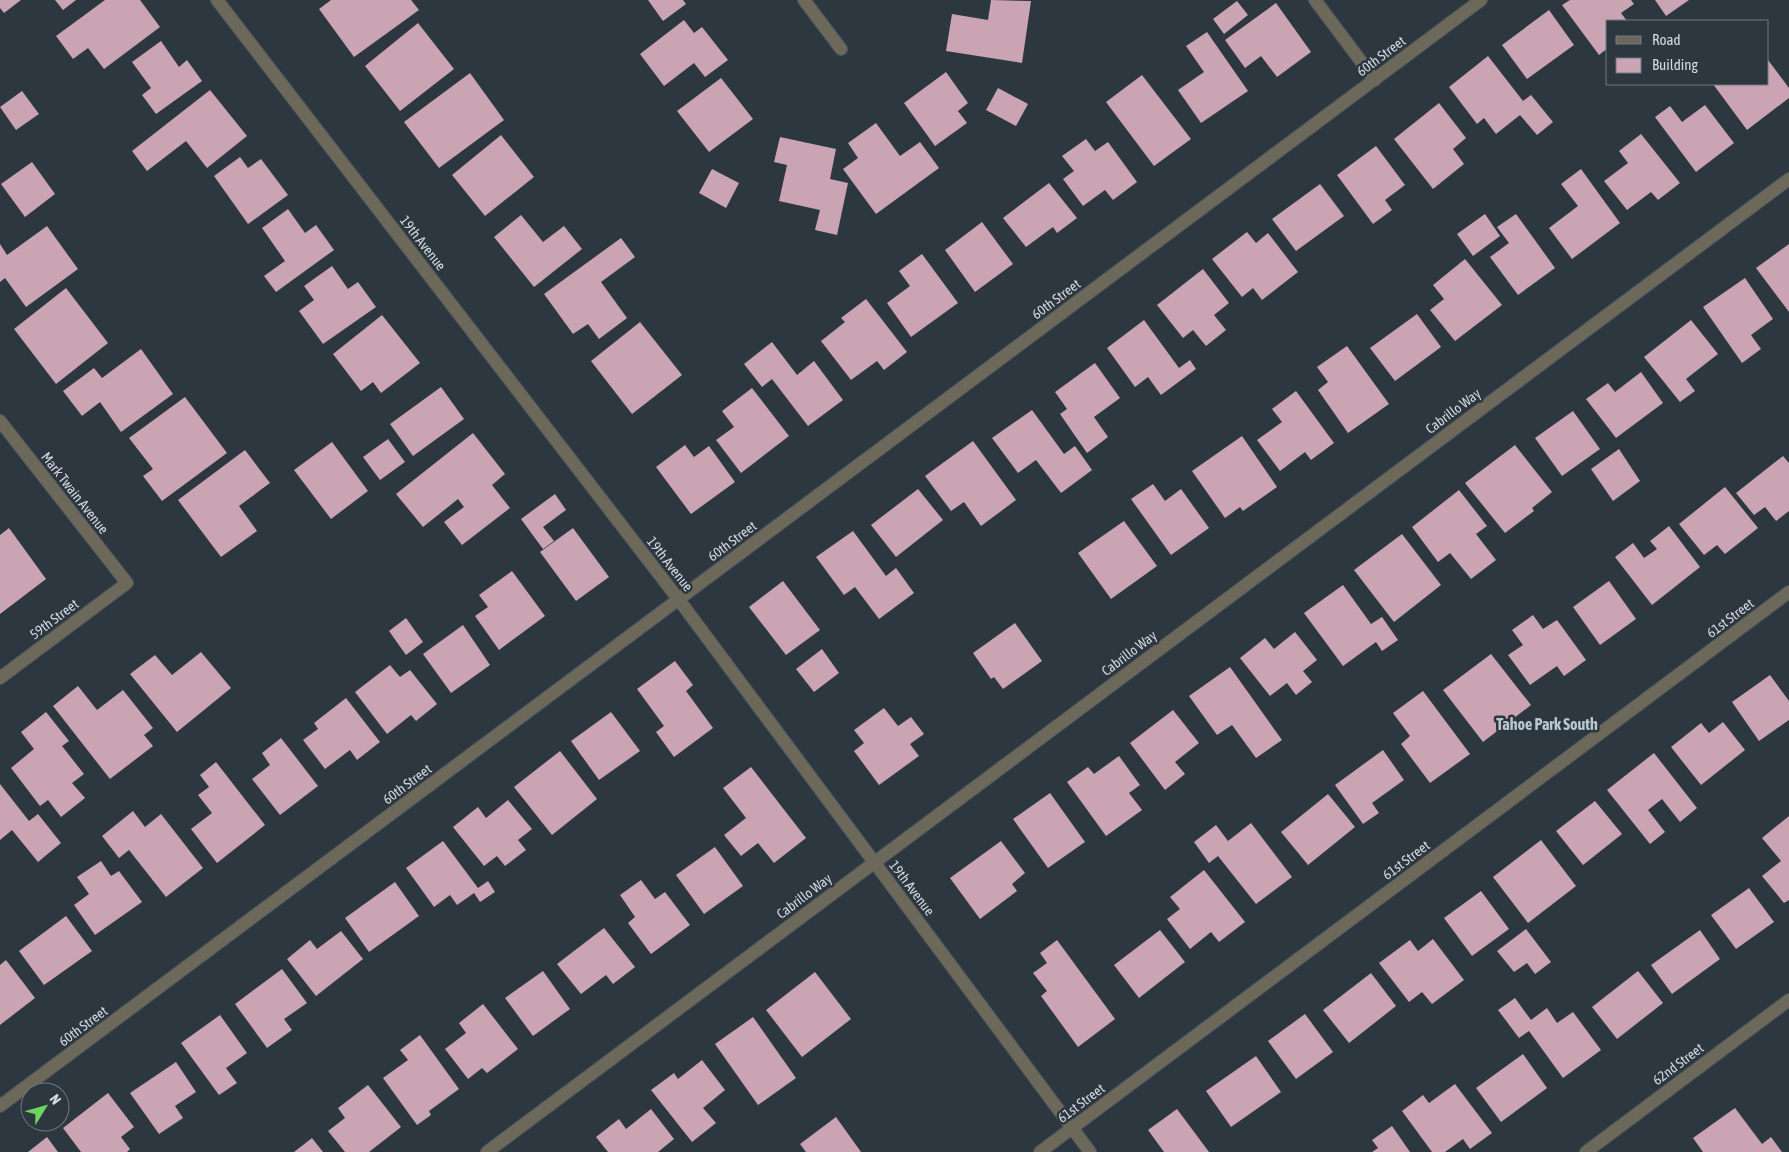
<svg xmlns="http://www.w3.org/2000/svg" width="1789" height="1152" viewBox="0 0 1789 1152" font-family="'Asap Condensed',sans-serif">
<rect width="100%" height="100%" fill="#2d3740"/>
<path fill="#cba4b4" d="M0 0H21L4 13 0 8Z
M55 0H76L63 10Z
M105 0H140L160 27 104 69 88 48 73 59 56 36Z
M331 0H411L419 10 354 57 319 9Z
M648 0H683L686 4 663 21Z
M991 0 1031 1 1022 63 946 51 952 14 988 20Z
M1570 0H1631L1634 4 1621 13 1627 21H1608V48L1599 55 1562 5Z
M1655 0H1689L1666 16Z
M1237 1 1248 15 1224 34 1213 19Z
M1276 3 1311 52 1277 77 1261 56 1245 68 1225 40Z
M1549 10 1574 45 1527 79 1502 45Z
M684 20 694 33 702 27 728 60 705 77 694 63 664 86 640 54Z
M418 23 454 69 400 111 365 66Z
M1207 32 1248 91 1201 123 1178 90 1204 72 1186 46Z
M161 41 179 67 187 60 202 81 156 114 142 95 151 88 132 62Z
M1488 56 1523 101 1531 95 1553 122 1537 135 1520 115 1496 134 1484 118 1477 124 1449 87Z
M1768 60 1789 88V98L1747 130 1713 84H1768Z
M946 72 968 103 958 111 967 123 935 146 904 103Z
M470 73 504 120 439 168 404 122Z
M1142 75 1191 139 1154 166 1106 102Z
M721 78 753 119 709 152 677 111Z
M998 88 1028 104 1016 126 986 110Z
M210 90 247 136 207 168 186 141 147 171 132 151Z
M22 91 39 114 16 130 0 107Z
M1439 103 1466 138 1453 149 1464 164 1433 189 1394 139Z
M1705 105 1734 143 1696 172 1655 117 1670 106 1682 122Z
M876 123 900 156 920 142 939 168 876 214 843 169 858 158 848 143Z
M1641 134 1680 183 1658 200 1651 192 1627 210 1604 181 1628 163 1619 151Z
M501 135 534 177 485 216 452 175Z
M780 137 836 149 830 179 848 183 837 235 815 230 820 210 779 201 787 165 774 162Z
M1086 139 1095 151 1108 142 1137 182 1113 200 1105 190 1083 206 1063 179 1074 171 1062 156Z
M1376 146 1405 185 1385 200 1392 210 1373 224 1337 175Z
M240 157 248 168 261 159 288 195 248 224 214 176Z
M32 162 55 194 25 217 1 184Z
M712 169 739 183 726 208 699 193Z
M1581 169 1620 223 1572 259 1549 228 1578 206 1561 184Z
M1049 183 1077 218 1057 233 1053 227 1026 247 1003 218Z
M1320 184 1344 216 1296 251 1272 219Z
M288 209 305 233 316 225 334 250 276 292 264 276 285 261 262 228Z
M1485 214 1500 236 1473 256 1457 234Z
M1516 214 1555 268 1518 295 1490 257 1509 243 1497 227Z
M521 215 543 242 564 226 582 249 534 287 494 237Z
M982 222 1013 264 975 292 945 250Z
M47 226 78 269 26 307 5 278 0 282V244L7 255Z
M1247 232 1256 243 1268 233 1298 272 1262 300 1253 288 1242 297 1212 259Z
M621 238 635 257 601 282 627 318 599 339 588 324 573 334 544 294Z
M1789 244V312L1756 268Z
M922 254 958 303 911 337 887 303 910 286 899 271Z
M1465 259 1502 305 1455 341 1430 310 1444 299 1433 285Z
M332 266 348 289 358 282 376 307 323 344 299 311 314 300 304 286Z
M1203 269 1229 303 1214 315 1226 330 1206 346 1193 330 1183 338 1157 305Z
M1745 278 1773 319 1751 335 1761 349 1742 363 1703 307Z
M66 288 108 343 56 384 14 329Z
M866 299 907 352 884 370 877 361 851 380 821 341 845 322 841 318Z
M1417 314 1441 347 1395 381 1370 348Z
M382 315 420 363 381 393 373 382 361 391 333 354Z
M1144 320 1179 368 1190 360 1196 369 1161 395 1148 377 1135 387 1107 348Z
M1691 320 1718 354 1686 379 1695 391 1680 402 1644 357Z
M640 322 682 375 632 414 591 361Z
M772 342 797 375 814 361 843 400 808 426 772 379 762 387 744 364Z
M1347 346 1389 404 1348 433 1318 390 1328 382 1317 367Z
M141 349 173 394 121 432 100 402 82 416 63 391 94 368 102 378Z
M1095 363 1120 398 1094 417 1108 437 1087 453 1060 414 1067 409 1055 392Z
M1641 372 1663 403 1616 438 1586 399 1608 383 1615 392Z
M441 387 464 419 413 456 390 424Z
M752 388 789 436 741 473 716 440 734 427 722 411Z
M1296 391 1334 443 1311 460 1305 452 1280 471 1257 440 1282 422 1272 409Z
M185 397 227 453 162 501 143 476 153 469 129 438Z
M1032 410 1064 454 1075 446 1092 470 1061 493 1036 460 1018 473 992 438Z
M1573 411 1600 449 1562 476 1535 438Z
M473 433 505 474 492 485 510 508 462 545 444 522 464 507 458 499 423 527 396 494Z
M1242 436 1277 487 1243 511 1240 507 1225 518 1192 471Z
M388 439 405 462 380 480 363 457Z
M973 441 1016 500 981 526 964 502 951 511 925 476Z
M332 442 368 491 331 519 294 470Z
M685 445 694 457 709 446 735 482 691 514 656 467Z
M1515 445 1552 492 1532 508 1534 511 1505 533 1465 483Z
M1619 449 1640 481 1613 501 1591 469Z
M245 450 270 483 239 506 257 531 221 557 178 500Z
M1783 456 1789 463V511L1776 521 1765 507 1754 515 1736 493Z
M1153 484 1165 501 1181 489 1209 528 1171 555 1131 499Z
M1725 487 1758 528 1725 554 1717 545 1704 555 1679 524Z
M918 489 943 520 896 557 871 525Z
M1459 490 1487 526 1476 534 1496 560 1471 579 1450 553 1438 562 1412 527Z
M555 494 566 510 543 527 554 541 543 549 521 519Z
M1124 521 1157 566 1111 599 1078 553Z
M1669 526 1700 567 1652 605 1615 557 1633 543 1644 558 1657 549 1650 541Z
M9 528 46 579 0 614V535Z
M573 528 609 577 576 601 540 552Z
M853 531 886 576 896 568 914 593 879 619 855 587 844 595 816 557Z
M1402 534 1441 585 1394 622 1354 570Z
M512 571 545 616 499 650 475 616 488 607 479 595Z
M783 581 820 630 786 655 749 607Z
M1609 581 1636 619 1600 645 1573 607Z
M1343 585 1371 624 1382 617 1398 640 1382 651 1376 642 1343 666 1304 613Z
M1533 615 1543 629 1557 620 1586 660 1564 676 1557 666 1530 685 1508 655 1523 645 1512 630Z
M406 618 423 642 406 655 389 631Z
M1015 623 1042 661 1003 689 994 677 991 679 973 653Z
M463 625 490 665 451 693 423 654Z
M1295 632 1317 660 1303 671 1312 682 1296 695 1287 683 1270 696 1240 658 1265 638 1274 649Z
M822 649 839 673 814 692 796 669Z
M201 652 231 688 177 732 130 674 155 655 172 675Z
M1491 654 1531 705 1483 742 1443 690Z
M675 661 693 685 686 691 713 728 674 757 656 732 664 726 637 689Z
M390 665 400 677 410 670 437 704 416 721 411 715 387 734 355 692Z
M1230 667 1282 740 1256 758 1232 725 1217 735 1189 696Z
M1770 675 1789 701V720L1759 741 1732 702Z
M78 686 97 710 123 690 153 728 144 735 153 746 110 779 53 706Z
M1423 691 1470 754 1430 783 1401 744 1410 736 1393 713Z
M346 698 380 742 357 760 350 750 325 769 303 740 318 729 314 723Z
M884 708 898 726 911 717 924 734 910 744 919 756 879 785 854 751 864 743 854 730Z
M1173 710 1199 743 1175 762 1185 774 1165 790 1130 743Z
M46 712 69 741 62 746 84 774 72 783 85 798 61 817 48 800 40 806 11 768 34 749 21 732Z
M611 712 640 751 599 780 571 741Z
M1723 722 1745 750 1701 785 1671 747 1701 723 1709 733Z
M281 738 318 786 280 815 252 779 270 765 262 753Z
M1383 750 1404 780 1372 803 1379 813 1363 824 1335 785Z
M560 751 597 799 552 835 514 787Z
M1654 753 1697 808 1680 822 1662 799 1648 810 1665 832 1650 844 1607 790Z
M1119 756 1140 785 1129 793 1142 810 1106 836 1067 782 1088 767 1094 774Z
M216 762 265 825 217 863 191 829 212 813 198 795 209 787 200 775Z
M751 767 806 838 774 863 758 843 741 856 724 835 746 818 723 788Z
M0 784 29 821 38 814 61 843 38 862 12 830 0 840Z
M1050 793 1085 842 1048 868 1013 819Z
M1328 794 1355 827 1308 865 1281 832Z
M508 800 532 829 518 840 526 850 505 866 497 856 484 866 453 827 478 807 486 818Z
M1595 801 1622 834 1583 865 1556 831Z
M133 811 145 827 161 814 203 868 166 897 129 850 119 858 102 836Z
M1789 816V900L1784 903 1762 876 1781 861 1762 838Z
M1251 823 1292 877 1256 904 1218 856 1209 863 1194 842 1216 825 1228 841Z
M1541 840 1576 886 1528 923 1493 877Z
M443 841 478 888 488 881 495 892 480 902 474 893 457 905 450 895 434 907 406 868Z
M1001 841 1025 873 1012 884 1017 891 980 919 950 878Z
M715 847 743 886 704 914 676 875Z
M101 861 111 876 119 871 142 902 95 935 74 905 89 894 77 877Z
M1204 870 1245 922 1219 942 1211 932 1190 949 1167 919 1180 909 1170 897Z
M641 880 655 899 665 892 690 925 651 954 628 923 635 917 620 895Z
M395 882 419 916 369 952 345 918Z
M1749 888 1774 922 1736 949 1711 915Z
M1481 891 1509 929 1472 956 1444 918Z
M66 916 92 951 44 985 19 951Z
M604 928 635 967 613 984 606 975 581 994 557 964Z
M1526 929 1551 962 1535 974 1527 963 1514 972 1497 951Z
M1160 930 1185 962 1139 998 1114 965Z
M1700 930 1720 959 1672 994 1651 965Z
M341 931 363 959 316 996 287 959 310 940 317 949Z
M1433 939 1464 980 1432 1004 1422 992 1409 1002 1379 963 1410 940 1418 951Z
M1057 940 1115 1019 1078 1047 1041 996 1047 991 1033 973 1047 963 1040 953Z
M6 960 35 998 0 1025V965Z
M282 969 307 1003 284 1019 292 1030 267 1048 235 1004Z
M543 971 570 1009 533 1036 505 998Z
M1638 971 1663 1003 1617 1039 1592 1007Z
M815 972 851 1019 802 1057 766 1010Z
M1371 973 1396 1006 1349 1043 1323 1010Z
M1515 998 1531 1020 1547 1008 1557 1023 1573 1012 1601 1050 1563 1078 1529 1031 1519 1038 1498 1010Z
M483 1004 518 1049 487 1073 482 1068 468 1079 445 1049 466 1033 459 1023Z
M1305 1014 1333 1052 1296 1079 1268 1041Z
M220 1015 247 1053 226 1068 237 1083 219 1095 181 1043Z
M753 1017 796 1078 758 1105 715 1044Z
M420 1035 459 1089 429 1111 431 1115 417 1125 383 1078 408 1060 400 1050Z
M1523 1054 1547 1088 1501 1122 1476 1088Z
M1256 1056 1281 1092 1231 1127 1206 1091Z
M702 1060 725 1090 703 1108 716 1123 692 1142 651 1090 674 1073 678 1079Z
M176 1062 196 1092 175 1106 183 1118 159 1134 130 1093Z
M1455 1084 1492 1133 1470 1149 1463 1139 1445 1152H1432L1402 1111 1423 1095 1429 1103Z
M368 1085 401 1127 369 1152H345L328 1131 345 1118 338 1108Z
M108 1093 134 1127 121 1137 130 1149 127 1152H81L63 1128Z
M1735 1108 1762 1144 1771 1137 1782 1152H1703L1693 1138Z
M651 1109 674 1139 658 1152H608L596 1137 619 1119 626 1129Z
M1177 1109 1209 1152H1164L1148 1130Z
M836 1117 861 1152H806L800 1144Z
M1392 1126 1410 1152H1372L1378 1148 1372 1140Z
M47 1137 58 1152H28Z
M312 1138 323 1152H294Z"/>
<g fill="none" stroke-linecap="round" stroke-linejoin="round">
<defs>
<path id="minor" d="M217 0 679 600 1090 1152
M804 0 841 49
M1315 0 1375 80
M0 421 127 583 0 678
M0 1106 1481 0
M487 1152 1789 179
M1040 1152 1789 592
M1586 1152 1789 1000"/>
</defs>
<use href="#minor" stroke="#4b545d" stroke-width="14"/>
<use href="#minor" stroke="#6d695a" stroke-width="12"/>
</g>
<g text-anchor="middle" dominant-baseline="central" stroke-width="5" stroke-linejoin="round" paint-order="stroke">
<g font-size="14" fill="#d3d9df" stroke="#2d3740">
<text transform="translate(1381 56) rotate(-37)">60th Street</text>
<text transform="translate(423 243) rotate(52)">19th Avenue</text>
<text transform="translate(1056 299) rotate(-37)">60th Street</text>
<text transform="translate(1453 411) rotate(-37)">Cabrillo Way</text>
<text transform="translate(75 493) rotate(52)">Mark Twain Avenue</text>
<text transform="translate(732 541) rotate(-37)">60th Street</text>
<text transform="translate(670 564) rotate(52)">19th Avenue</text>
<text transform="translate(1730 618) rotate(-37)">61st Street</text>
<text transform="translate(54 619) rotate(-37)">59th Street</text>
<text transform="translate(1129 653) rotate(-37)">Cabrillo Way</text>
<text transform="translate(407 784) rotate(-37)">60th Street</text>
<text transform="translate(1406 860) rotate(-37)">61st Street</text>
<text transform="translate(912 888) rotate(53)">19th Avenue</text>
<text transform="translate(804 896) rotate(-37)">Cabrillo Way</text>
<text transform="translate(83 1026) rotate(-37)">60th Street</text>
<text transform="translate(1678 1064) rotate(-37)">62nd Street</text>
<text transform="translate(1081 1103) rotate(-37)">61st Street</text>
</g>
<g font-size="16" font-weight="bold" fill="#b9c6d0" stroke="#2d3740">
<text x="1547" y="724">Tahoe Park South</text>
</g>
</g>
<rect x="1606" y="20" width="162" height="65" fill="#2d3740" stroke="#6f7880"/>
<rect x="1616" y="36" width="25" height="8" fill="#6d695a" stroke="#6f7880"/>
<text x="1652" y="45" font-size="15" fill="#d3d9df">Road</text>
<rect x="1616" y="58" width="25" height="15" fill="#cba4b4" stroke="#6f7880"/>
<text x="1652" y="70" font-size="15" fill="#d3d9df">Building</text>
<g transform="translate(45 1107) rotate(53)"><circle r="24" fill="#2d3740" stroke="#6f7880"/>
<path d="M0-4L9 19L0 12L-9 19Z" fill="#6ed361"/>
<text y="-8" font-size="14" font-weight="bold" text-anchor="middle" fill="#d3d9df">N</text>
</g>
</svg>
